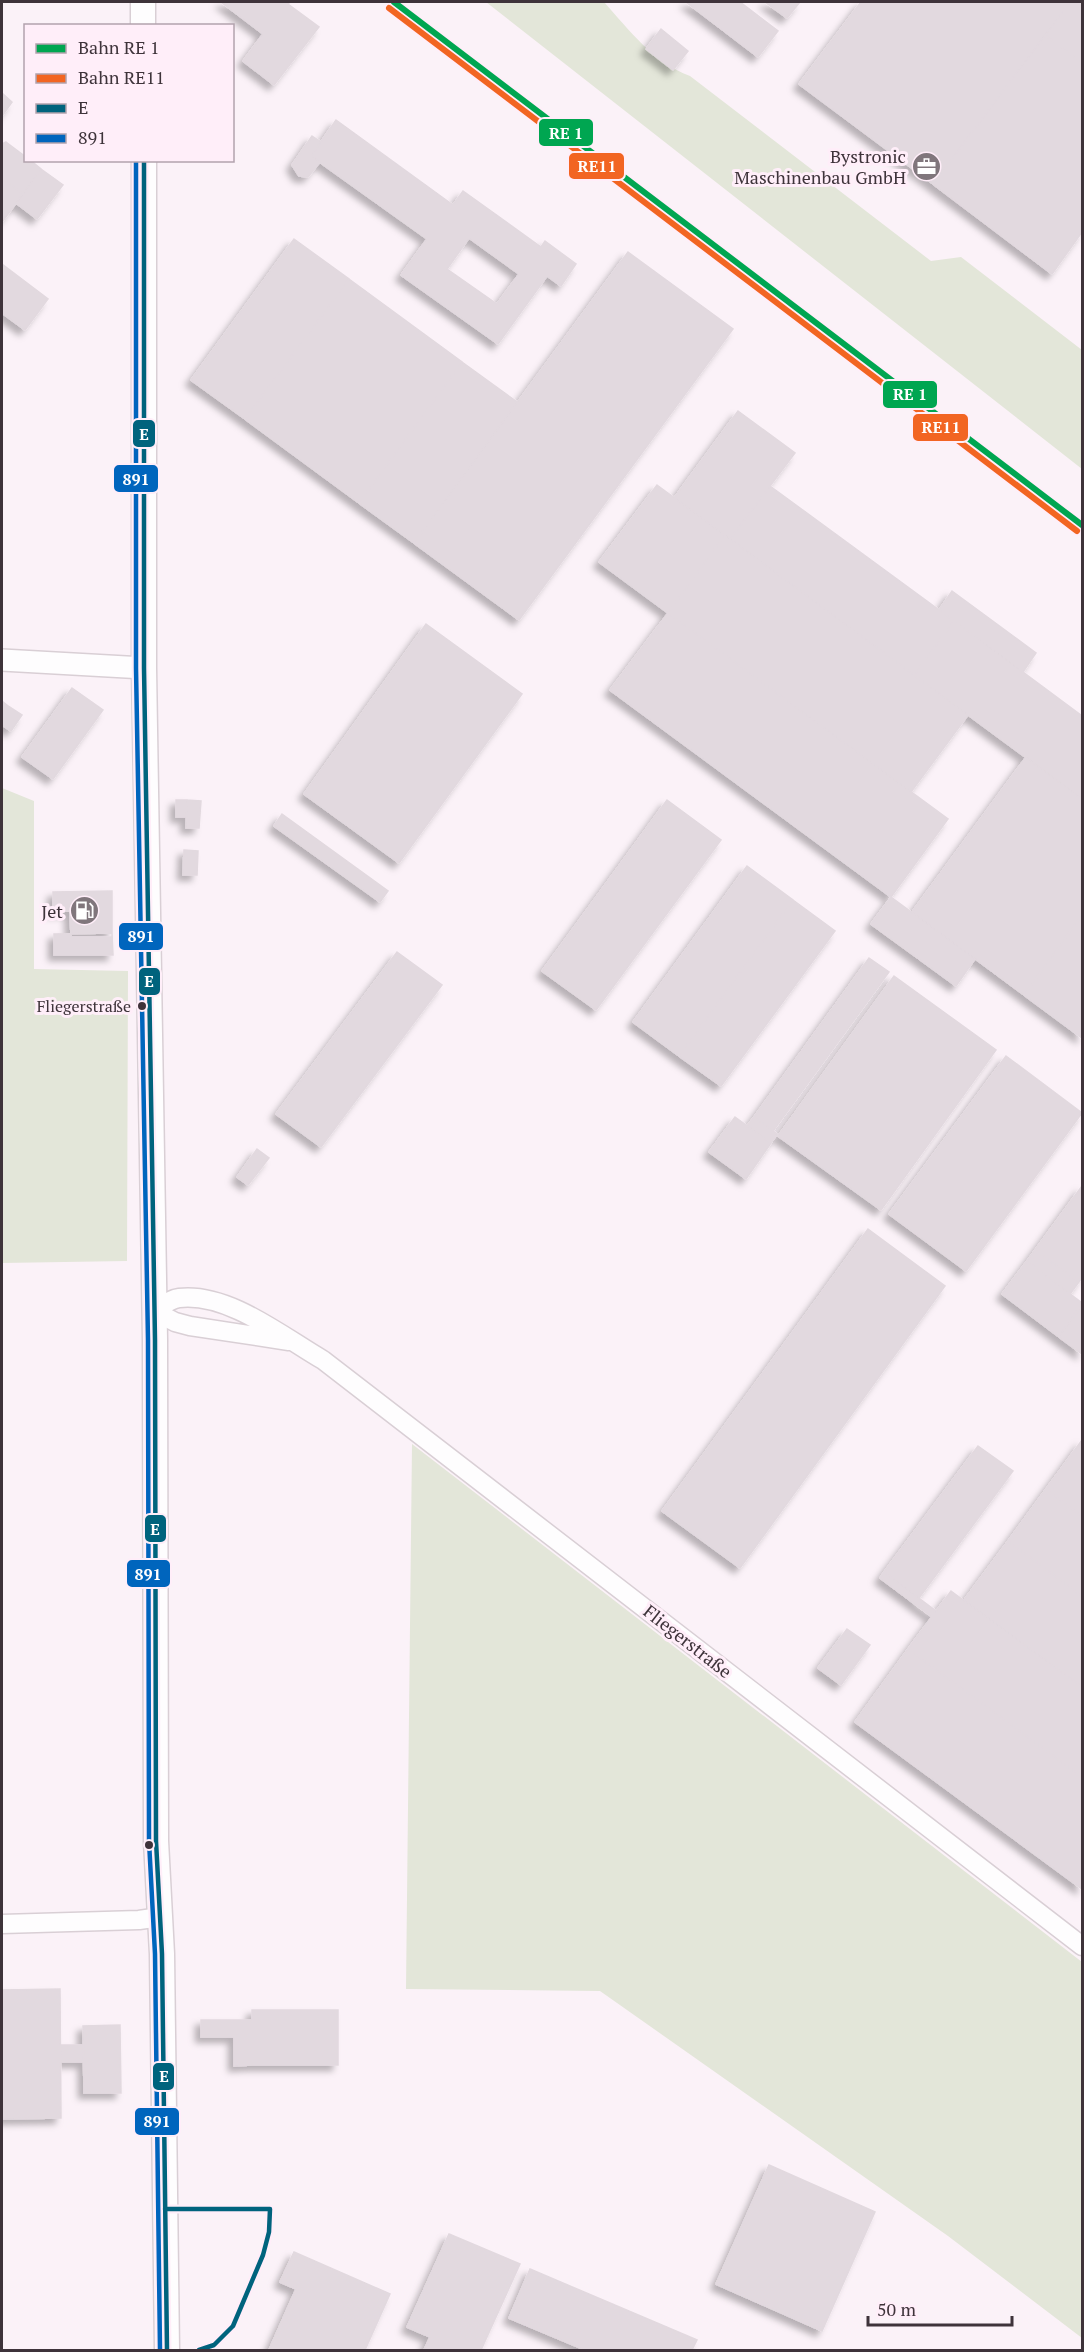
<svg xmlns="http://www.w3.org/2000/svg" width="1084" height="2352" viewBox="0 0 1084 2352" font-family="'PT Serif',serif">
<defs>
<filter id="shadow"><feDropShadow dx="-5.5" dy="5.5" stdDeviation="3" flood-color="#0004"/></filter>
</defs>
<rect width="100%" height="100%" fill="#fbf2f8"/>
<path fill="#e3e6d9" d="M486 2H604C630 31 653 62 690 76L931 261 961 257 1082 350V469Z
M2 788 34 801V969L128 971 127 1261 2 1263Z
M412 1444 1082 1962V2338L948 2236 600 1991 406 1989Z"/>
<path fill="#e2d9df" stroke="#e2d9df" stroke-width="1.5" fill-rule="evenodd" filter="url(#shadow)" d="M221 2H290L288 4 319 27 274 85 243 61 263 34Z
M686 2H740L778 31 758 57Z
M765 2H800L787 18Z
M861 2H1070L933 184 799 84Z
M1070 2H1082V63L1045 35Z
M661 29 688 51 673 70 646 49Z
M1045 35 1082 63V232L1052 274 933 184Z
M2 93 12 102 2 116Z
M336 120 453 205 463 191 541 247 545 241 576 264 561 286 547 276 498 344 401 275 427 239 311 156ZM469 238 519 274 497 304 447 269Z
M312 136 321 142 311 156 320 162 308 177 299 176 292 165Z
M6 142 26 157V160H30L41 169 23 194 4 179 2 182V144Z
M41 169 63 185 37 219 16 203Z
M4 179 23 194 2 222V182Z
M294 239 349 279 245 419 191 380Z
M628 252 733 329 519 620 414 543Z
M2 264 48 299 25 330 2 313Z
M349 279 462 362 359 503 245 419Z
M462 362 517 402 414 543 359 503Z
M738 411 795 453 730 539 674 498Z
M657 485 725 535 668 613 599 562Z
M770 486 954 621 914 675 730 539Z
M725 535 968 715 911 792 668 613Z
M952 591 1036 653 1023 672 939 610Z
M668 613 948 819 891 897 610 690Z
M954 621 1082 716V799L914 675Z
M426 624 522 694 399 863 304 794Z
M72 688 103 710 53 779 22 757Z
M2 701 8 706 2 715Z
M8 706 22 715 11 731 2 725V715Z
M1026 757 1082 799V915L1024 995 912 912Z
M176 800H187L186 817H176Z
M187 800 201 801 199 828H186Z
M667 800 721 840 596 1010 542 971Z
M282 814 388 891 380 902 274 826Z
M184 850 198 851 197 875H183Z
M747 866 793 900 679 1056 633 1022Z
M112 891V937H71L70 911 53 912V892Z
M891 897 975 959 956 986 871 924Z
M793 900 835 931 721 1086 679 1056Z
M1082 915V1038L1024 995Z
M112 933 113 955H54V934Z
M397 952 442 985 321 1147 276 1114Z
M869 958 889 972 773 1131 754 1117Z
M894 976 996 1050 881 1210 778 1136Z
M1006 1056 1082 1113 966 1271 889 1214Z
M735 1117 771 1143 746 1179 709 1152Z
M754 1117 777 1134 771 1143 747 1126Z
M257 1149 269 1158 248 1185 237 1177Z
M1082 1186V1277L1079 1282 1035 1250Z
M868 1229 945 1286 740 1568 662 1511Z
M1035 1250 1079 1282 1070 1294 1027 1261Z
M1027 1261 1082 1303 1059 1337 1002 1294Z
M1082 1305V1354L1059 1337Z
M1082 1440V1516L1046 1489Z
M978 1446 1013 1471 919 1598 884 1572Z
M1046 1489 1082 1516V1596L1008 1541Z
M1008 1541 1082 1596V1687L964 1600Z
M884 1572 936 1611 932 1617 880 1578Z
M951 1591 1082 1687V1777L908 1649Z
M847 1629 870 1645 841 1685 818 1668Z
M908 1649 1082 1777V1889L855 1722Z
M60 1989 61 2118 2 2119V1990Z
M252 2010H322V2065H252Z
M322 2010H338V2056H322Z
M201 2020H234V2037H201Z
M234 2020H252V2065L234 2066Z
M120 2025 121 2093H84L83 2026Z
M60 2045H83L84 2062H60Z
M322 2056H338V2065H322Z
M769 2165 875 2212 822 2331 716 2284Z
M449 2234 520 2264 481 2350H424L430 2337 407 2327Z
M294 2252 390 2294 365 2350H269L296 2289 280 2282Z
M530 2269 697 2340 692 2350H585L509 2318Z"/>
<g fill="none" stroke-linecap="round" stroke-linejoin="round">
<defs>
<path id="minor" d="M289 1341 190 1326 175 1322 154 1311C162 1306 170 1299 179 1298 228 1292 283 1337 323 1360L1082 1946
M2 1924 139 1920 160 1917"/>
<path id="tertiary" d="M2 660 144 668"/>
<path id="secondary" d="M143 2V26
M144 160V668L155 1340 156 1841 162 1954 167 2350"/>
</defs>
<use href="#minor" stroke="#d9cfd5" stroke-width="21"/>
<use href="#tertiary" stroke="#d9cfd5" stroke-width="24"/>
<use href="#secondary" stroke="#d9cfd5" stroke-width="27"/>
<use href="#minor" stroke="#fefdfe" stroke-width="18"/>
<use href="#tertiary" stroke="#fefdfe" stroke-width="21"/>
<use href="#secondary" stroke="#fefdfe" stroke-width="24"/>
<defs>
<path id="bus-1" d="M144 160V668L155 1340 156 1841 162 1954 167 2350
M165 2209H270L269 2232 263 2255 233 2326 214 2345 199 2350"/>
<path id="bus-2" d="M136 160V668L148 1340 149 1841 155 1954 160 2350"/>
</defs>
<use href="#bus-1" stroke="#ffeef9" stroke-width="9"/>
<use href="#bus-2" stroke="#ffeef9" stroke-width="9"/>
<use href="#bus-1" stroke="#00637d" stroke-width="4.5"/>
<use href="#bus-2" stroke="#0065bd" stroke-width="4.5"/>
<defs>
<path id="rail-1" d="M394 2 1082 525"/>
<path id="rail-2" d="M389 8 1077 531"/>
</defs>
<use href="#rail-1" stroke="#ffeef9" stroke-width="10"/>
<use href="#rail-2" stroke="#ffeef9" stroke-width="10"/>
<use href="#rail-1" stroke="#00a651" stroke-width="6"/>
<use href="#rail-2" stroke="#f26522" stroke-width="6"/>
</g>
<defs>
<symbol id="office-disc" viewBox="-11 -11 22 22"><circle r="9.5" fill="#80767c" stroke="#ffeef9"/><path d="M-6-3h4V-5.5h4V-3h4V5H-6ZM-1-4.5V-3h2v-1.5ZM-6 0V1H6V0Z" fill="#fff"/></symbol>
<symbol id="fuel-disc" viewBox="-11 -11 22 22"><circle r="9.5" fill="#80767c" stroke="#ffeef9"/><path d="M-5.5-6h7V0h2V4h1.3V-2.5L3-4.5l.8-.8L6-3V5H2.5V1h-1V6h-7ZM-4.2-4.7v3.2H.2V-4.7Z" fill="#fff"/></symbol>
</defs>
<g fill-rule="evenodd">
<use href="#office-disc" x="910" y="150" width="33" height="33"/>
<use href="#fuel-disc" x="68" y="894" width="33" height="33"/>
</g>
<g fill="#3e333a" stroke="#ffeef9" stroke-width="2">
<circle cx="142" cy="1006" r="5"/>
<circle cx="149" cy="1845" r="5"/>
</g>
<g text-anchor="middle" dominant-baseline="central" stroke-width="6" stroke-linejoin="round" paint-order="stroke">
<g font-size="16" fill="#3e333a" stroke="#ffeef9" text-anchor="end">
<text x="131" y="1006">Fliegerstraße</text>
</g>
<g font-size="18" fill="#3e333a" stroke="#ffeef9" text-anchor="end">
<text x="906" y="156">Bystronic<tspan x="906" dy="21">Maschinenbau GmbH</tspan></text>
<text x="63" y="911">Jet</text>
</g>
<g font-size="18" fill="#3e333a" stroke="#ffeef9">
<text transform="translate(688 1641) rotate(38)">Fliegerstraße</text>
</g>
</g>
<g stroke="#ffeef9" stroke-width="2">
<rect x="538" y="118" width="56" height="29" rx="6" fill="#00a651"/>
<rect x="568" y="152" width="57" height="28" rx="6" fill="#f26522"/>
<rect x="882" y="380" width="56" height="29" rx="6" fill="#00a651"/>
<rect x="912" y="413" width="57" height="29" rx="6" fill="#f26522"/>
<rect x="132" y="419" width="24" height="29" rx="6" fill="#00637d"/>
<rect x="113" y="464" width="46" height="29" rx="6" fill="#0065bd"/>
<rect x="118" y="922" width="46" height="29" rx="6" fill="#0065bd"/>
<rect x="138" y="967" width="23" height="29" rx="6" fill="#00637d"/>
<rect x="144" y="1514" width="23" height="29" rx="6" fill="#00637d"/>
<rect x="126" y="1559" width="45" height="29" rx="6" fill="#0065bd"/>
<rect x="152" y="2062" width="23" height="29" rx="6" fill="#00637d"/>
<rect x="134" y="2107" width="46" height="29" rx="6" fill="#0065bd"/>
</g>
<g font-size="16" text-anchor="middle" font-weight="bold" fill="#fff">
<text x="566" y="139">RE 1</text>
<text x="597" y="172">RE11</text>
<text x="910" y="400">RE 1</text>
<text x="941" y="433">RE11</text>
<text x="144" y="440">E</text>
<text x="136" y="485">891</text>
<text x="141" y="942">891</text>
<text x="149" y="987">E</text>
<text x="155" y="1535">E</text>
<text x="148" y="1580">891</text>
<text x="164" y="2082">E</text>
<text x="157" y="2127">891</text>
</g>
<rect width="1084" height="2352" fill="none" stroke="#3e333a" stroke-width="6"/>
<rect x="24" y="24" width="210" height="138" fill="#ffeef9" stroke="#b2a3ad" stroke-width="1.5"/>
<rect x="36" y="44" width="30" height="9" fill="#00a651" stroke="#b2a3ad" stroke-width="1.5"/>
<text x="78" y="54" font-size="18" fill="#3e333a">Bahn RE 1</text>
<rect x="36" y="74" width="30" height="9" fill="#f26522" stroke="#b2a3ad" stroke-width="1.5"/>
<text x="78" y="84" font-size="18" fill="#3e333a">Bahn RE11</text>
<rect x="36" y="104" width="30" height="9" fill="#00637d" stroke="#b2a3ad" stroke-width="1.5"/>
<text x="78" y="114" font-size="18" fill="#3e333a">E</text>
<rect x="36" y="134" width="30" height="9" fill="#0065bd" stroke="#b2a3ad" stroke-width="1.5"/>
<text x="78" y="144" font-size="18" fill="#3e333a">891</text>
<path d="M868 2316v9h144v-9" fill="none" stroke="#3e333a" stroke-width="3"/>
<text x="877" y="2316" font-size="18" fill="#3e333a" stroke="#ffeef9" stroke-width="4.5" paint-order="stroke">50 m</text>
</svg>
